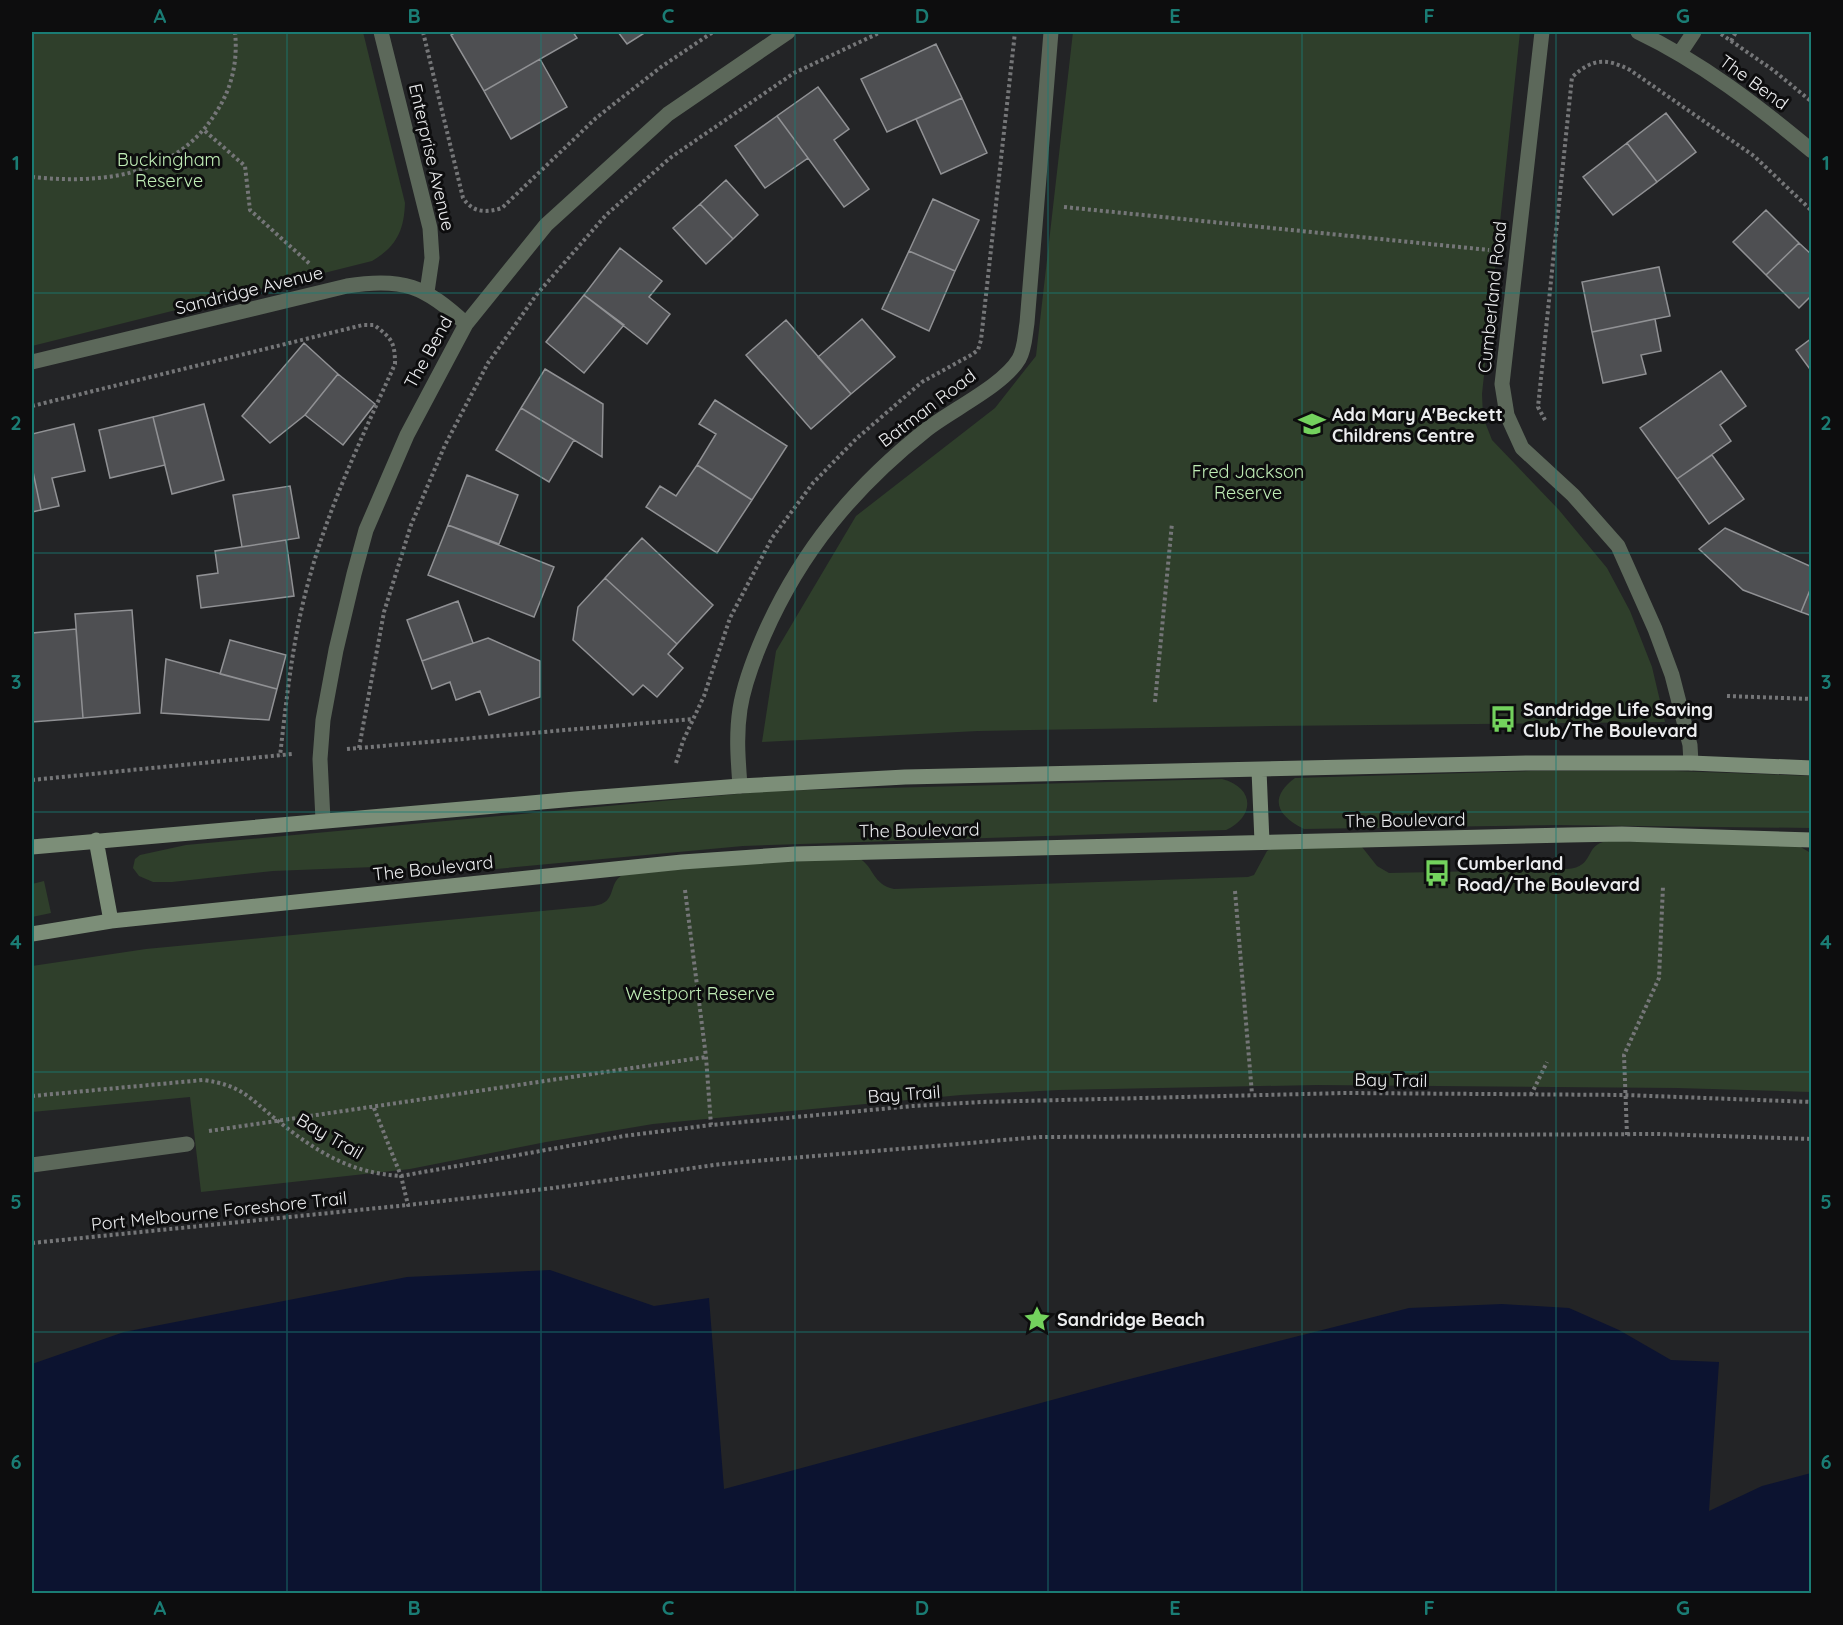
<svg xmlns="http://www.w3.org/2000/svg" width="1843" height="1625" viewBox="0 0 1843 1625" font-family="Quicksand,sans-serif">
<rect width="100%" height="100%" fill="#232426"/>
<path fill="#2f3f2b" d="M32 32H363L405 203C404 231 396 247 372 261L32 346Z
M1073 32H1520L1482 394 1483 417 1492 440 1559 510 1607 568 1630 611 1652 667 1665 722 1272 726 978 731 762 742 776 651 856 516 995 408 1036 356Z
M1531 771H1674L1811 776V828L1557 825 1304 829C1277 816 1268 798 1295 778Z
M1222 779C1254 787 1256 816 1226 830L743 846 474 871 374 867 273 871 172 882H153L139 876 133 868 135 859 140 855 186 845 770 791Z
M1607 841 1799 846 1809 852 1811 858V1092L1677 1088 1317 1085 1059 1090 961 1095 653 1124 546 1142 410 1169 201 1192 190 1097 32 1112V966L146 949 594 906C618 902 607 885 622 875L746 863 859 858C875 868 872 884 894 889L1248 877 1254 875 1267 851 1272 848 1362 847 1377 866 1389 873 1567 869C1596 867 1583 845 1607 841Z
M44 881 51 913 32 917V884Z"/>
<path fill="#0c1330" d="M550 1270 654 1306 709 1298 724 1489 1118 1382 1409 1308 1502 1304 1569 1308 1619 1330 1671 1360 1719 1362 1709 1511 1762 1486 1811 1473V1593H32V1364L124 1332 407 1277Z"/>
<path fill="#4e4f52" stroke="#909194" stroke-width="1.5" d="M456 32H573L577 38 484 91 451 35Z
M618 32H646L627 44Z
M936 44 962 98 887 132 861 79Z
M540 59 567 107 511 139 484 91Z
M818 87 849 129 834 140 869 189 844 207 777 116Z
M962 98 987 153 941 174 916 119Z
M1666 113 1696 152 1657 182 1627 143Z
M777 116 808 158 765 188 735 146Z
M1627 143 1657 182 1613 215 1583 177Z
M726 180 758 215 733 239 700 204Z
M933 199 979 220 955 271 909 251Z
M700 204 733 239 706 264 673 228Z
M1766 210 1799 243 1766 275 1733 242Z
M1799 243 1812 255V295L1799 308 1766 275Z
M620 248 662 281 649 297 670 314 647 344 584 295Z
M909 251 955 271 929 331 882 309Z
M1659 267 1670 316 1592 332 1582 282Z
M584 295 624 325 584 373 546 342Z
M862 319 895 357 851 394 818 357Z
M1655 319 1661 351 1641 355 1646 374 1603 383 1592 332Z
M786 320 851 394 811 429 746 355Z
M1812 338V372L1796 350Z
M304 343 338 374 305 415 270 443 242 416Z
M545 369 603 404 602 457 521 408Z
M1721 371 1746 406 1720 425 1731 441 1677 479 1640 428Z
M338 374 375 404 343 445 305 415Z
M715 400 787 446 752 500 697 465 716 434 699 424Z
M204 404 224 480 172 494 153 417Z
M521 408 574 440 549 482 496 450Z
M153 417 165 465 110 478 99 430Z
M74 424 85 471 52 478 59 506 41 510 32 467V434Z
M1712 455 1744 499 1709 524 1677 479Z
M697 465 752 500 717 553 646 507 660 486 676 496Z
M32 467 41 510 32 512Z
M467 475 518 495 499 544 448 525Z
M290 486 299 538 242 547 233 495Z
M448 525 554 567 534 617 428 575Z
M1725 528 1812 567V585L1801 612 1743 590 1699 549Z
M642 538 713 605 677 644 605 578Z
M286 540 294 596 201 608 197 576 218 573 215 551Z
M605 578 677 644 668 654 683 668 657 697 643 685 633 695 573 640 578 607Z
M1812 585V616L1801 612Z
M458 601 473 643 422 661 407 620Z
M132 610 140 713 83 718 75 614Z
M76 629 83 718 32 722V633Z
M488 638 540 661V697L489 715 480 691 456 700 450 682 432 689 422 661Z
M230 640 286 655 277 689 220 674Z
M166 659 277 689 269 720 161 713Z"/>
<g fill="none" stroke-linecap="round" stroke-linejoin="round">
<path stroke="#757678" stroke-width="4" stroke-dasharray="3 3" stroke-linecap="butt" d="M423 32 463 198C473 213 486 213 502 208L596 118 661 67 713 32
M1721 34 1773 70 1812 102
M1731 41 1736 32
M205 131 245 166 250 210 311 265
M32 177C100 184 175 177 215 114 232 89 238 61 235 32
M1064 207 1489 250
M32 406 363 325H374C392 338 395 343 395 364 364 433 330 503 310 576 293 635 287 695 280 756
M1545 420 1538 407 1572 77C1593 58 1606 58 1630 70L1754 156 1812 211
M1727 696 1812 699
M1155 702 1172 523
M359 748 384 612 411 525 445 445 488 363 537 294 606 215 670 158 794 73 881 32
M347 749 693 719
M676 763 683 741 704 696 730 618 772 538 813 483 856 439 922 382 971 355 978 350 981 340 1015 32
M32 780 292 754
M685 890 706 1057 711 1125
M1235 891 1252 1094
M1531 1095 1547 1062
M32 1096 203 1080C242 1085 249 1098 278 1121 317 1152 350 1173 401 1176L624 1136 711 1125 913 1106 981 1102 1345 1093 1625 1095 1812 1102
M374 1108 401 1176 408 1205 553 1188 721 1164 1040 1137 1658 1134 1812 1139
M209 1131 706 1057
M1627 1135 1624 1055 1659 978 1663 886
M32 1243 408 1205"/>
<path stroke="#5c685a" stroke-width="15" d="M32 1165 187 1144"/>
<path stroke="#5c685a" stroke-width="15" d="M381 32 430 228 432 258 427 292
M1542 32 1502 384 1507 415 1522 448 1573 495 1618 546 1655 629 1672 675 1690 745 1691 763
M1638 32C1701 62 1758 106 1812 151
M1680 53 1694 32
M32 362 347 286C403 277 425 286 466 324
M740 786C738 759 736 735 740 709 744 683 754 658 764 635 801 551 854 487 926 430 951 410 1003 386 1019 359 1025 348 1025 335 1027 323L1051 32
M323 820 320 759 323 720 336 650 354 574 366 530 407 435 466 324 546 225 668 114 788 32"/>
<path stroke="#7c8e78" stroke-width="15" d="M1259 770 1262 842
M96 840 111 921
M32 847 575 799 740 786 905 777 1527 763H1691L1812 768
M32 934 111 921 682 862 795 854 1568 835 1622 834 1812 840"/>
</g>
<path fill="none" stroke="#1a7c74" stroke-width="1.5" stroke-opacity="0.55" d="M287 32V1594M541 32V1594M795 32V1594M1048 32V1594M1302 32V1594M1556 32V1594M32 293H1812M32 553H1812M32 812H1812M32 1072H1812M32 1332H1812"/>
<defs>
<symbol id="school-bare" viewBox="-9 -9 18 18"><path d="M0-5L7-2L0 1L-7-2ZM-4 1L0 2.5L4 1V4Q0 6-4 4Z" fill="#73d25d" stroke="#0d0d0e" stroke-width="2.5" paint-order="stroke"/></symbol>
<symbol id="bus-bare" viewBox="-9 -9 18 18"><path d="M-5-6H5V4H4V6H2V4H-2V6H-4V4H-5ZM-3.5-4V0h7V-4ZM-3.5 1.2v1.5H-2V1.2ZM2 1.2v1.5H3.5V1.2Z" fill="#73d25d" stroke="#0d0d0e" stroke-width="2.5" paint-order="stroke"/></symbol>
<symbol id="sight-bare" viewBox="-9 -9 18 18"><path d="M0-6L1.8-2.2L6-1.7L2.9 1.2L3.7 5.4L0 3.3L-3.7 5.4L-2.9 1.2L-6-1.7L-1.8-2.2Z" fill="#73d25d" stroke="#0d0d0e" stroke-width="2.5" paint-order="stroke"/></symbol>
</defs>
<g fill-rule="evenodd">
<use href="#school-bare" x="1293" y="405" width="38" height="38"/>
<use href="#bus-bare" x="1484" y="700" width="38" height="38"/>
<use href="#bus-bare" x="1418" y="854" width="38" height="38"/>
<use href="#sight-bare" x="1018" y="1300" width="38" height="38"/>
</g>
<g text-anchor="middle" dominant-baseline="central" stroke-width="6" stroke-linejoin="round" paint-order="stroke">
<g font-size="18" fill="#ecedef" stroke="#0d0d0e">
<text transform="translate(1754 82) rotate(36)">The Bend</text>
<text transform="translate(432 157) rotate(77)">Enterprise Avenue</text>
<text transform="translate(249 290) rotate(-14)">Sandridge Avenue</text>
<text transform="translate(1492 297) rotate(-84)">Cumberland Road</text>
<text transform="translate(428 352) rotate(-61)">The Bend</text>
<text transform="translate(927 408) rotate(-37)">Batman Road</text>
<text transform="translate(1405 820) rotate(-1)">The Boulevard</text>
<text transform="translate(919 830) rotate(-1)">The Boulevard</text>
<text transform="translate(433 868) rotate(-6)">The Boulevard</text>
<text transform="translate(1391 1080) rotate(1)">Bay Trail</text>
<text transform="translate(904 1094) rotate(-4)">Bay Trail</text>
<text transform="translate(330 1136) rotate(30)">Bay Trail</text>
<text transform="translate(219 1211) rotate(-6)">Port Melbourne Foreshore Trail</text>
</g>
<g font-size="18" fill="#bfecb5" stroke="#0d0d0e">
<text x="169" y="159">Buckingham<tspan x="169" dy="21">Reserve</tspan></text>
<text x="1248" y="471">Fred Jackson<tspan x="1248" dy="21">Reserve</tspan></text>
<text x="700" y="993">Westport Reserve</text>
</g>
<g font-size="18" font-weight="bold" fill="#ecedef" stroke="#0d0d0e" text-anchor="start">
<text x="1332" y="414">Ada Mary A'Beckett<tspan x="1332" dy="21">Childrens Centre</tspan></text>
<text x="1523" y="709">Sandridge Life Saving<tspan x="1523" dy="21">Club/The Boulevard</tspan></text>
<text x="1457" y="863">Cumberland<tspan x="1457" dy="21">Road/The Boulevard</tspan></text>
<text x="1057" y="1319">Sandridge Beach</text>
</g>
</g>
<rect width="1843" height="1625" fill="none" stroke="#0d0d0e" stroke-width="66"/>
<rect x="33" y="33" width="1777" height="1559" fill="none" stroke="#1a7c74" stroke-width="2"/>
<g font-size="20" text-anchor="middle" font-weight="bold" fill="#1a7c74">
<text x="160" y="23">A</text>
<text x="414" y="23">B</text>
<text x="668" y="23">C</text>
<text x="922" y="23">D</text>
<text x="1175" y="23">E</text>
<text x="1429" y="23">F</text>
<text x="1683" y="23">G</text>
<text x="16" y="170">1</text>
<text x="1826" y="170">1</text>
<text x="16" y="430">2</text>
<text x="1826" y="430">2</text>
<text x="16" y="689">3</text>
<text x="1826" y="689">3</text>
<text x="16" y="949">4</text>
<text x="1826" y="949">4</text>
<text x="16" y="1209">5</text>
<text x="1826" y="1209">5</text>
<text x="16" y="1469">6</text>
<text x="1826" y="1469">6</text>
<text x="160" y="1615">A</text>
<text x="414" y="1615">B</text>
<text x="668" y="1615">C</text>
<text x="922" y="1615">D</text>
<text x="1175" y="1615">E</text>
<text x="1429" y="1615">F</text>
<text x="1683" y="1615">G</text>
</g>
</svg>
